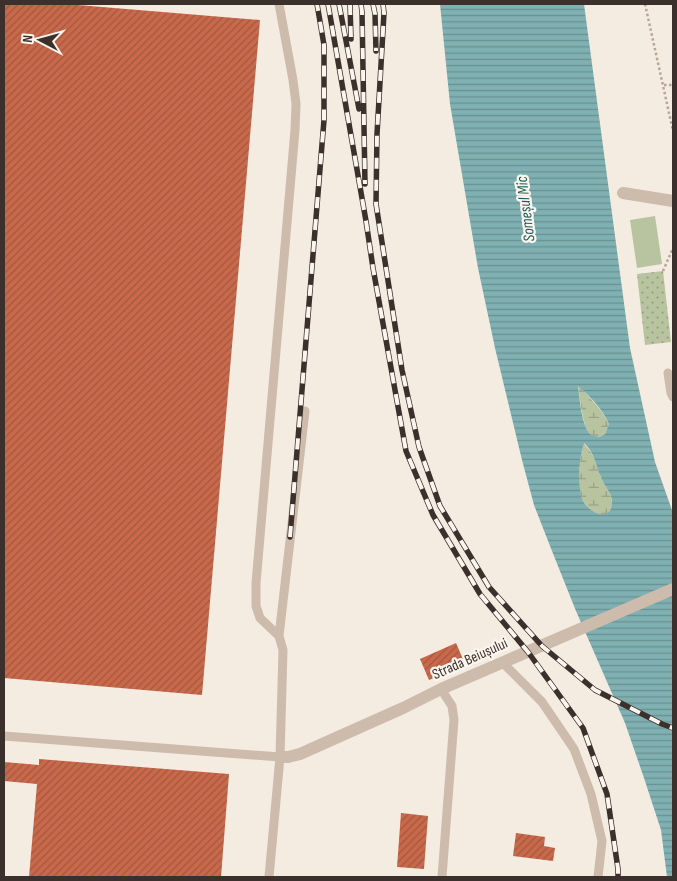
<svg xmlns="http://www.w3.org/2000/svg" width="677" height="881" viewBox="0 0 677 881" font-family="'Sofia Sans Condensed',sans-serif">
<defs>
<pattern id="green-dots" width="8" height="8" patternUnits="userSpaceOnUse" patternTransform="scale(1.25)"><rect width="8" height="8" fill="#b8c4a0"/><path d="M2 2h.1M6 6h.1" fill="none" stroke="#97a083" stroke-width="1.8" stroke-linecap="round"/></pattern>
<pattern id="wetland-marsh" width="20" height="14" patternUnits="userSpaceOnUse" patternTransform="scale(1.25)"><rect width="20" height="14" fill="#b8c4a0"/><path d="M1 5h8M5 5V1M11 12h8M15 12V8" fill="none" stroke="#97a083"/></pattern>
<pattern id="water-rules" width="6" height="5" patternUnits="userSpaceOnUse" patternTransform="scale(1.25)"><rect width="6" height="5" fill="#7fb0b2"/><path d="M0 2.5h6" fill="none" stroke="#699091"/></pattern>
<pattern id="building-hatch" width="6" height="6" patternUnits="userSpaceOnUse" patternTransform="scale(1.25)"><rect width="6" height="6" fill="#c8694b"/><path d="M-1 1l2-2M0 6l6-6M5 7l2-2" fill="none" stroke="#a4573f"/></pattern>
</defs>
<rect width="100%" height="100%" fill="#f4ebe1"/>
<path fill="url(#green-dots)" d="M663 271 671 342 645 345 637 274Z"/>
<path fill="url(#wetland-marsh)" d="M578 385C589 397 602 409 609 424L605 434 599 437C596 437 593 437 591 435 582 428 580 396 578 385Z
M583 443C595 454 595 463 601 477 604 485 611 492 612 502 613 523 590 514 583 501 576 486 580 459 583 443Z"/>
<path fill="#b8c4a0" d="M655 216 662 264 637 268 630 220Z"/>
<path fill="url(#water-rules)" fill-rule="evenodd" d="M440 4H584L630 348 655 462 673 513V877H667L661 830 644 778 625 723 576 611 552 551 534 505 522 460 495 348 478 268 450 104ZM578 386C590 396 603 410 609 424L605 434 599 437C598 437 592 435 591 435 581 426 580 398 578 386ZM584 443C595 453 595 465 601 477 604 486 612 493 612 502 612 523 589 513 583 501 577 487 579 457 584 443Z"/>
<path fill="url(#building-hatch)" d="M4 4H66L260 20 202 695 4 678Z
M456 643 465 664 429 680 420 659Z
M39 759 229 774 221 877H29L37 784 4 781V762L39 765Z
M401 813 428 816 424 869 397 867Z
M516 833 545 837 544 846 555 848 553 861 513 856Z"/>
<g fill="none" stroke-linecap="round" stroke-linejoin="round">
<path stroke="#b9a596" stroke-width="2.5" stroke-dasharray="2.5 2.5" stroke-linecap="butt" d="M645 4 673 131
M664 85H673
M663 271 673 248"/>
<path stroke="#cdbbac" stroke-width="9" d="M668 373 671 393 673 397
M279 636 305 411
M503 663 542 702 574 749 591 794 602 841 598 877
M441 689 452 706 454 720 442 877
M4 736 280 757
M269 877 280 757 283 650 279 636 260 618 256 606V583L295 130 296 104 293 80 279 4"/>
<path stroke="#cdbbac" stroke-width="12" d="M623 193 673 201
M280 757H288L300 754 403 708 441 689 673 589"/>
<defs>
<path id="rail" d="M328 4 366 221 373 268 406 451 433 515 480 594 528 652 583 728 607 794 618 869V877
M339 4 359 109
M350 4 351 39
M361 4 362 12 365 184
M373 4 375 14 376 51
M383 4 384 13 377 134 376 204 402 370 419 447 440 506 489 587 542 646 595 690 662 724 673 728
M290 537 324 120V45L317 4"/>
</defs>
<use href="#rail" stroke="#3b302b" stroke-width="5.5"/>
<use href="#rail" stroke="#fbf5ee" stroke-width="4" stroke-dasharray="11" stroke-linecap="butt"/>
</g>
<g text-anchor="middle" dominant-baseline="central" stroke-width="4.5" stroke-linejoin="round" paint-order="stroke">
<g font-size="15" fill="#3b302b" stroke="#fbf5ee">
<text transform="translate(470 659) rotate(-24)">Strada Beiușului</text>
</g>
<g font-size="16" font-style="italic" fill="#1f5a5e" stroke="#fbf5ee">
<text transform="translate(526 209) rotate(-97)">Someșul Mic</text>
</g>
</g>
<rect width="677" height="881" fill="none" stroke="#3b302b" stroke-width="10"/>
<g transform="translate(40 40) rotate(276)" stroke="#fbf5ee" stroke-width="4" paint-order="stroke">
<path d="M0-4L9 19L0 12L-9 19Z" fill="#3b302b"/>
<text y="-8" font-size="14" font-weight="bold" text-anchor="middle" fill="#3b302b">N</text>
</g>
</svg>
